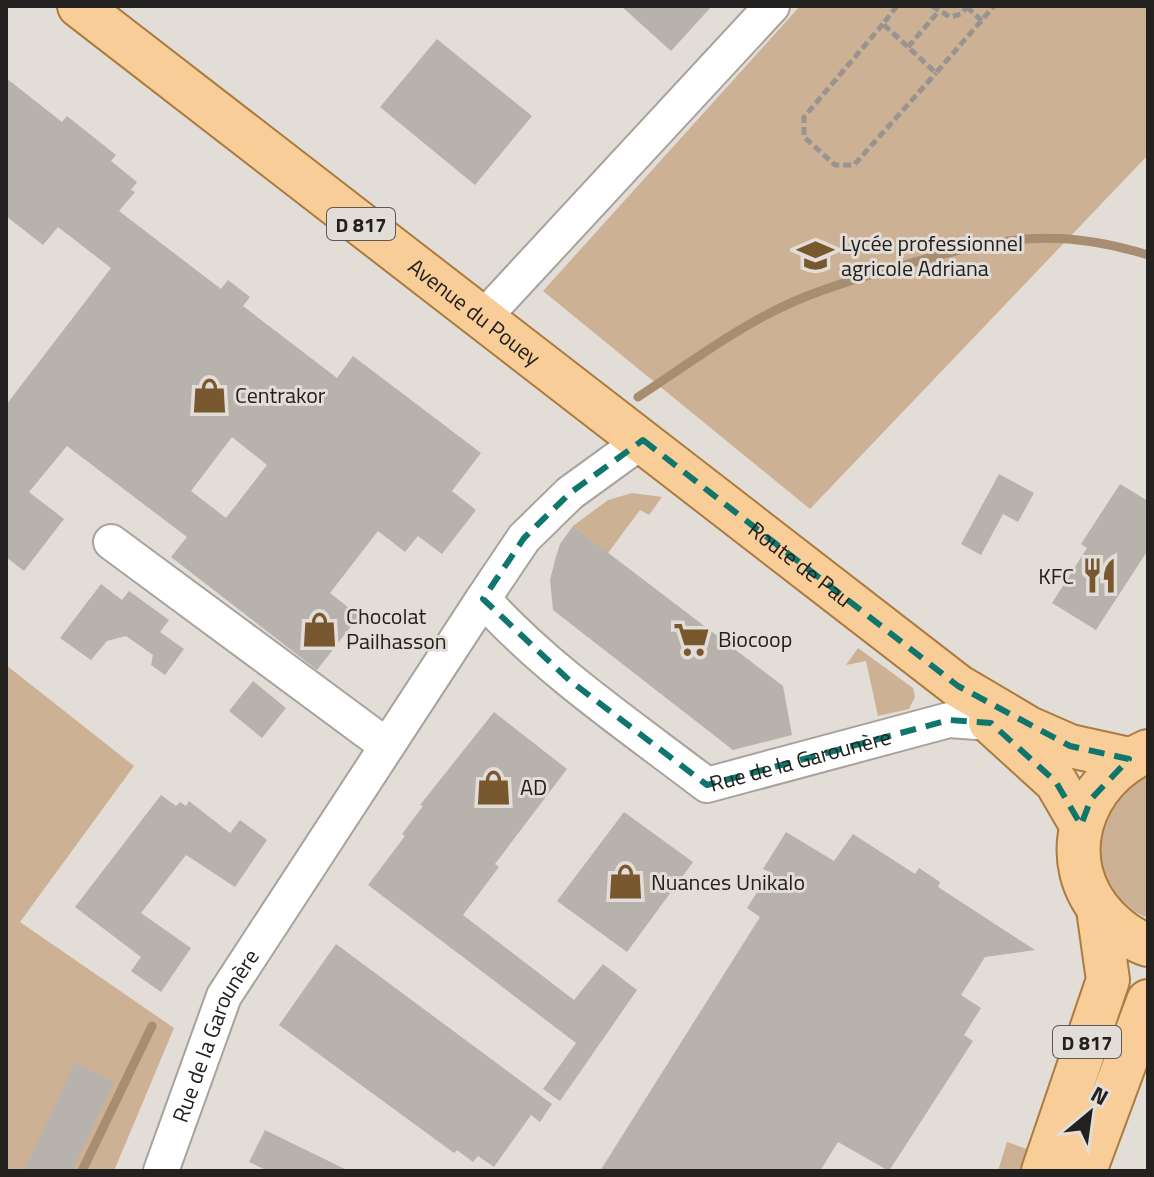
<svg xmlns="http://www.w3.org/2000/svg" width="1154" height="1177" viewBox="0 0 1154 1177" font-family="'Titillium Web',sans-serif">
<rect width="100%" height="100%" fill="#e3ddd7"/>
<path fill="#ccb195" d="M800 6H1148V155L810 509 543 291Z
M632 493 662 497 649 515 640 510 608 553 573 526 608 500Z
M858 648 913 688 915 697 909 709 878 716 866 661 846 665Z
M6 665 134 766 20 922 174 1028 114 1171H6Z
M1148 770V918C1109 903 1082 848 1106 808 1115 794 1136 782 1148 770Z
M1007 1142 1027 1149 1019 1171H998Z"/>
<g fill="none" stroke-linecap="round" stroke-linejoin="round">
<path stroke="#a88e71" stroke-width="9" d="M638 397C690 363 742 323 800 299 833 285 869 275 904 265 996 239 1054 225 1148 255
M82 1171 152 1026"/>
</g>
<path fill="#b7b2ac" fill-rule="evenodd" d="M621 6H712L671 51Z
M437 39 532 116 475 185 380 107Z
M6 78 62 122 67 116 116 155 111 161 137 182 131 190 135 192 119 211 221 289 228 280 250 297 243 306 337 378 353 356 481 453 452 491 476 510 442 554 418 536 405 552 378 531 330 593 359 616 317 670 171 557 187 537 67 446 29 492 64 519 24 571 6 557V405L111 268 58 227 43 245 6 216ZM232 437 267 465 226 518 191 491Z
M999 474 1034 493 1018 522 1003 514 981 555 961 544Z
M1120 484 1148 501V550L1096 630 1052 603 1087 548 1081 544Z
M573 526 783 686 792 735 733 750 553 610 550 580 555 560 560 544Z
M101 584 122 600 129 591 169 620 160 632 184 649 165 675 151 665 153 655 126 636 107 641 91 660 60 638Z
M253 681 286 708 262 738 229 711Z
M494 712 567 769 495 864 499 867 463 915 574 1000 603 964 637 990 560 1101 543 1089 576 1043 368 885 405 836 402 834 423 806 420 805Z
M161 795 176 806 180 802 186 806 189 801 230 833 240 820 267 840 235 887 186 855 141 913 191 948 161 992 131 971 141 957 75 907Z
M624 812 693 862 627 952 557 901Z
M786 832 834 861 853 834 915 874 919 868 940 882 938 887 1035 950 985 957 961 995 981 1008 964 1035 973 1041 889 1171 838 1142 820 1171H600L760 917 747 908 770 872 763 869Z
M336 944 552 1104 540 1122 531 1115 494 1167 478 1156 473 1162 457 1150 454 1153 279 1025Z
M75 1063 114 1082 72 1171H24Z
M265 1130 271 1133 349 1171H268L249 1162Z"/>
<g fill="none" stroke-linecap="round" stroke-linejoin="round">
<defs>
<g id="minor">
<path d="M484 317 772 6"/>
<path id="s1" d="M643 440 570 493 524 538 483 599C548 671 630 726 707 785L949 720 991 723"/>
<path d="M111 542 387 746"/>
<path id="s2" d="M161 1171 224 996 483 599"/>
</g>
<g id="major">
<path id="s3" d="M79 6 958 686 1029 728 1070 746 1129 759"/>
<path d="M990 722 1056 782 1081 825"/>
<path d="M1148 751C1081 779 1053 862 1107 918 1118 929 1132 940 1148 945"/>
<path d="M1043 1171 1108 980 1098 909"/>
<path d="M1085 1171 1148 1001"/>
</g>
</defs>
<use href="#minor" stroke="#a7a29c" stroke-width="38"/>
<use href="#major" stroke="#ab7b40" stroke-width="46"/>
<path stroke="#999490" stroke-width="5" stroke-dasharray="8 4" stroke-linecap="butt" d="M897 6 883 24 936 73 994 6
M932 6 950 17 961 14 968 6
M967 7 982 21
M883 24 804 117V137L835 165H854L936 73
M908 47 938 12"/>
<use href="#minor" stroke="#fff" stroke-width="34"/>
<use href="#major" stroke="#f8cd97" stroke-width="42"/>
</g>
<path fill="none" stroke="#0f766e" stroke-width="6" stroke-dasharray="16 10" stroke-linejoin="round" d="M643 440 958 686 1070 746 1129 759 1091 799 1081 825 1056 782 991 723 949 720 707 785 569 680 483 599 524 538 570 493Z"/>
<defs>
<symbol id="school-bare" viewBox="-9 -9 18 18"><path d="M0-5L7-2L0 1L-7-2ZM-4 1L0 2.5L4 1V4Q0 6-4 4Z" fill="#79572f" stroke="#e3ddd7" stroke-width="2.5" paint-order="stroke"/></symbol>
<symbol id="shop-bare" viewBox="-9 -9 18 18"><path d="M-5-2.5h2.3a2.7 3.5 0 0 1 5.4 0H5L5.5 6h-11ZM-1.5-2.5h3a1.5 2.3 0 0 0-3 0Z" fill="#79572f" stroke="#e3ddd7" stroke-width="2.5" paint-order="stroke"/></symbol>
<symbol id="restaurant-bare" viewBox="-9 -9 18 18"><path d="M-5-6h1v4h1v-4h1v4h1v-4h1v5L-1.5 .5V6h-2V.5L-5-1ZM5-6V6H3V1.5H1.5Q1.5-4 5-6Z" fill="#79572f" stroke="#e3ddd7" stroke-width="2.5" paint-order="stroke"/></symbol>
<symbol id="supermarket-bare" viewBox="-9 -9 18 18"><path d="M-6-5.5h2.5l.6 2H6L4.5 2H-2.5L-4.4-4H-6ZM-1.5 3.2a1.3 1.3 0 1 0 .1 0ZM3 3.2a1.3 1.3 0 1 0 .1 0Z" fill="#79572f" stroke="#e3ddd7" stroke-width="2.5" paint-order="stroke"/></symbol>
</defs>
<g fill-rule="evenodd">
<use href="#school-bare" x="790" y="230" width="51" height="51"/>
<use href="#shop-bare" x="184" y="370" width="51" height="51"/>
<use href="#restaurant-bare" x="1074" y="550" width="51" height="51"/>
<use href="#shop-bare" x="294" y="604" width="51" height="51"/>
<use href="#supermarket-bare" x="666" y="614" width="51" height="51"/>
<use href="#shop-bare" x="468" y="762" width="51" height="51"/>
<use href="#shop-bare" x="600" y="856" width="51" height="51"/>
</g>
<g text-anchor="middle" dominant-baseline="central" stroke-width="6" stroke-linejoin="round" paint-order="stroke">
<g fill="#e3ddd7" stroke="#5d5956" stroke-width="2">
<rect x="327" y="208" width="68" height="32" rx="6"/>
<rect x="1053" y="1026" width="68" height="32" rx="6"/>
</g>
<g font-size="20" font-weight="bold" fill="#23211f">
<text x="361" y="224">D 817</text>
<text x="1087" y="1042">D 817</text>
</g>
<g font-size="22" fill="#23211f" stroke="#e3ddd7" text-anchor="start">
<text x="841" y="243">Lycée professionnel<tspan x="841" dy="25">agricole Adriana</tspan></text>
<text x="235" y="395">Centrakor</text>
<text x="1074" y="576" text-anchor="end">KFC</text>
<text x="346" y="616">Chocolat<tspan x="346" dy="25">Pailhasson</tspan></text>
<text x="718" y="639">Biocoop</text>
<text x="520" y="787">AD</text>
<text x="651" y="882">Nuances Unikalo</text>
</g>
<g font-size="22" fill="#23211f" stroke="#e3ddd7">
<text stroke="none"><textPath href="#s3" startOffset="500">Avenue du Pouey</textPath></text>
<text stroke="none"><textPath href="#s3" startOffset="912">Route de Pau</textPath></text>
<text stroke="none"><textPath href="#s1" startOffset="616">Rue de la Garounère</textPath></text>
<text stroke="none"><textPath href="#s2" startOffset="146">Rue de la Garounère</textPath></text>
</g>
</g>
<rect width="1154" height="1177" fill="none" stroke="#23211f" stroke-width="16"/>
<g transform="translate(1090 1113) rotate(29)" stroke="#e3ddd7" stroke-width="6" paint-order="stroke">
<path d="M0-6L14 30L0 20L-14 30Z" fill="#23211f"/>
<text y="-12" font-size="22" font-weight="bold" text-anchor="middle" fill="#23211f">N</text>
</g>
</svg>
